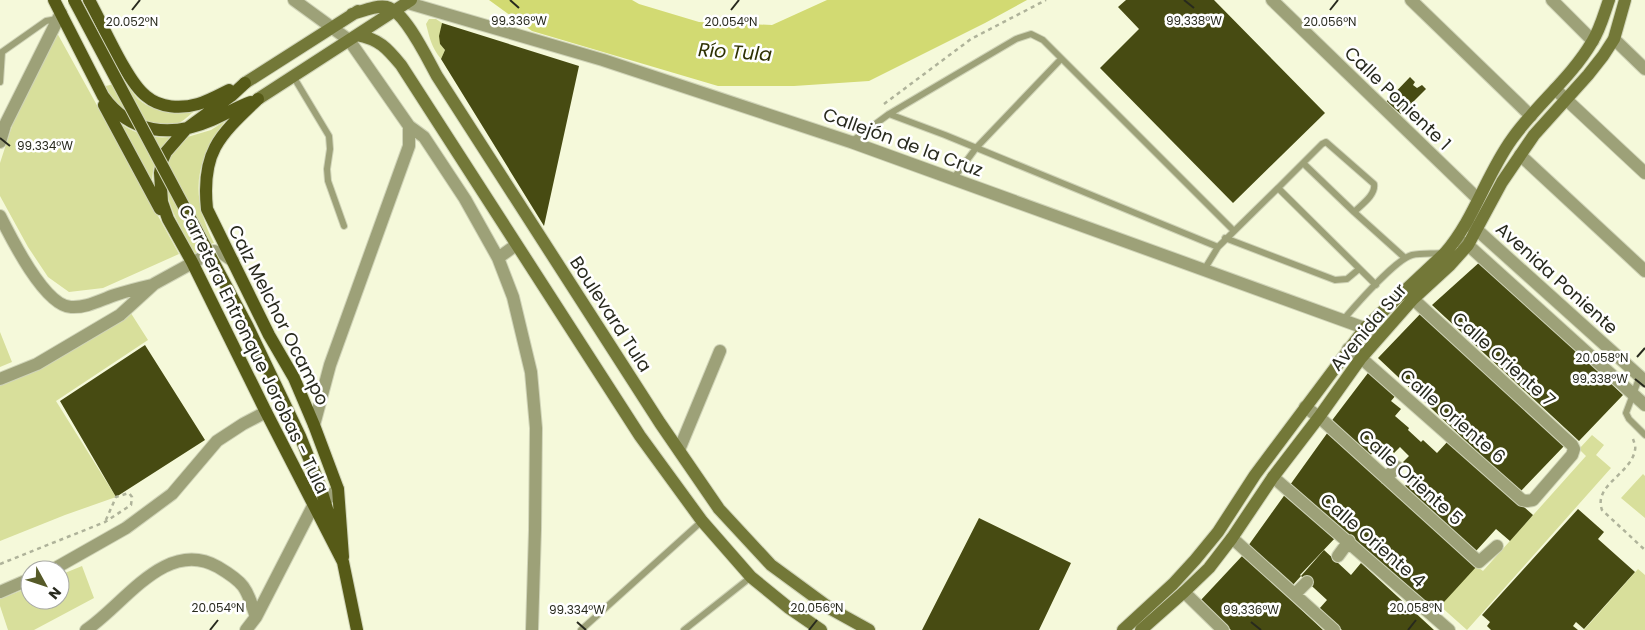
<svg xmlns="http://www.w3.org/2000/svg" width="1645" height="630" viewBox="0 0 1645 630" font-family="Poppins,sans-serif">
<rect width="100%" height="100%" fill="#f5f9da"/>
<path fill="#d8df9b" d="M429 19H436L442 23 440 44 445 50 441 59C431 46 430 39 426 24Z
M56 31 179 254 103 288 69 292 48 277 28 247 0 196V163L13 123Z
M124 76C128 83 132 93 138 99 154 114 177 110 196 110 190 114 183 122 177 124 157 129 128 118 115 103 111 98 108 91 105 86 114 85 118 82 124 76Z
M117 121C133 133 149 139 170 137 156 155 152 165 152 189Z
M225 121C194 164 190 195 214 243 206 245 201 248 195 254 180 226 158 195 169 161 172 153 178 145 184 138L211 130Z
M127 307 148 340 56 401 116 497 65 515 0 541V380Z
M0 332 12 362 0 367Z
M1592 435 1604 445 1596 455 1611 468 1467 630 1439 605 1475 565 1483 571 1586 456 1579 449Z
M1643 474 1645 476V518L1621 498Z
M82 566 94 598 34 630H8L0 606V599L30 587V600H60V575Z
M1638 569 1645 575V630H1584Z"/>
<path fill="#d2da72" d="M489 0H632L639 4 699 22 772 25 827 0H1027L985 23 869 81 794 86H718L532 31Z"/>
<path fill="#474b12" d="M1126 0H1214L1325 113 1233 203 1100 68 1139 29 1118 7Z
M442 23 579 66 544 226 441 59 445 50 440 44 439 36Z
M1410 77 1415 82 1413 85 1417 88 1422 85 1426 89 1401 114 1386 102Z
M1482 260 1623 395 1579 441 1432 305Z
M1423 311 1565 445 1520 492 1378 358Z
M145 345 205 440 116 497 60 401Z
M1371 369 1396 395 1391 401 1401 409 1395 416 1409 428 1408 430 1421 442 1423 440 1437 453 1449 440 1533 515 1510 541 1496 529 1476 551 1404 487 1416 474 1403 462 1409 456 1400 447 1394 453 1390 448 1386 453 1378 446 1370 456 1330 423Z
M1328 432 1477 566 1433 614 1290 485Z
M1286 493 1336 537 1300 575 1301 576 1324 550 1351 575 1361 563 1434 630H1342L1319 609 1327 600 1301 576 1292 586 1248 546Z
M1578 509 1604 532 1598 539 1635 572 1584 629 1576 622 1573 626 1578 630H1491L1487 626 1490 622 1482 615Z
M979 518 1071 563 1039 630H922Z
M1243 555 1323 630H1231L1200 601Z"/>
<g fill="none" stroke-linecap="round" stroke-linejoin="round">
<defs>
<path id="service" d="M2 52 46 21 57 19
M293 76 329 136 330 149 327 169 328 181 344 226
M0 82 2 52
M889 114 945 135 1218 247 1204 270
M851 142 889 114 1016 39 1031 34 1043 40 1233 230
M953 179 976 148 1061 59
M1278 188 1322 144 1326 142 1374 184C1376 195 1361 205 1354 212L1303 163
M1354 212 1405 258
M1225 238 1335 280 1347 279 1359 269
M1218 247 1278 188 1376 285
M1343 320C1355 306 1396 259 1412 255 1422 253 1433 254 1443 253
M1640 376 1626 413 1629 419 1645 435
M581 630 702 521
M684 630 751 577"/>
<path id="minor" d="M294 0 349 40 409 126 424 137 465 199 498 258 513 297 531 372 536 428 535 530 532 630
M1272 0 1478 199
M1411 0 1531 116
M1552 0 1593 41
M408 3 603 60 851 142 1381 334
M1614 39 1645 69
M1555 89 1645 173
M0 142 5 125 61 13
M1520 155 1645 271
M0 216C11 238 45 306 71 307 87 308 100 300 115 295 127 291 139 288 152 285
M498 258 516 245
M1348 349 1361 358 1522 500 1527 501 1533 500 1572 455 1574 449 1572 445 1413 299
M0 379 37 364 120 315 154 284 214 251 223 254 233 261
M1305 407 1319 417 1479 562 1497 546
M314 425 330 365 409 146V126
M679 450 720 351
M1273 477 1449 630
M1386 478 1397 467
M1232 538 1334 630
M1338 556 1349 541
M52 570 126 528 172 494 217 441 243 424 266 412
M0 592 30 579
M1184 592 1223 630
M1295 594 1307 582
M86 630C124 605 166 537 218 567 245 583 246 587 256 617
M246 630 256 617 313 506 325 501 338 489"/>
<path id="tertiary" d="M1467 224 1476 229 1645 381
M1459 241 1468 245 1645 405"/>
<path id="secondary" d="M352 14C363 11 376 5 387 7 405 11 428 60 437 76L660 423 719 509 771 565 831 609 869 630
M357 35C379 39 387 48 401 65L640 436 702 521 751 577 789 608 821 630
M245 83 358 11
M258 99 411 0
M1123 630 1173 584 1195 560 1218 532 1255 475 1365 328 1445 253C1474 220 1486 175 1512 139 1536 105 1571 78 1592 42 1600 30 1604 14 1609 0
M1141 630 1184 592 1209 568 1232 538 1273 477 1319 417 1361 358 1413 299 1450 265 1468 245 1502 182 1534 135 1588 75 1603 56 1614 39 1625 0"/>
<path id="primary" d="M54 0 103 96C130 134 171 138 212 120 226 114 237 107 251 102
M89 0C102 23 127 82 146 96 160 108 181 109 198 104 208 101 219 95 229 90
M245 83 231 96 186 129 166 152 162 161 160 173 162 202 168 219 192 262 266 412 343 562 357 630
M258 99C219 136 201 152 207 209L269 335 294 378 314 425 338 489 343 557
M104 105 160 209
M320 486 336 538"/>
</defs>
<use href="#service" stroke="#d0d4b8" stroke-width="8"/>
<use href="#minor" stroke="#d0d4b8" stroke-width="14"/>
<use href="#tertiary" stroke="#d0d4b8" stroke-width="14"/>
<use href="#secondary" stroke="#d0d4b8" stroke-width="14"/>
<use href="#primary" stroke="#d0d4b8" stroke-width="14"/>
<path stroke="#afb39a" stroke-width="2.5" stroke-dasharray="4 4" stroke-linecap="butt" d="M884 104 971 39 1046 0
M1633 439C1634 442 1636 447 1635 450 1631 474 1593 485 1602 510L1645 550
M0 564 105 522 131 505 132 497 129 493 116 497 105 522"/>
<use href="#service" stroke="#9da178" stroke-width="6"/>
<use href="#minor" stroke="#9da178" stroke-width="12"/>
<use href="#tertiary" stroke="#9da178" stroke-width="12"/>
<use href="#secondary" stroke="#737838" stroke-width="12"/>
<use href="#primary" stroke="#565a17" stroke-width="12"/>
<defs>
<path id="primary-bridge" d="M74 0 247 325 300 436 320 486"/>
</defs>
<use href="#primary-bridge" stroke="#d0d4b8" stroke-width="14" stroke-linecap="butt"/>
<use href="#primary-bridge" stroke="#565a17" stroke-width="12"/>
</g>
<path fill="none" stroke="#282a1e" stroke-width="2" d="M510 0 519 8M1184 0 1194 8M132 10 140 0M731 10 739 0M1330 10 1338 0M0 138 10 146M1637 357 1645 348M1635 379 1645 387M577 622 586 630M1251 622 1261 630M210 630 218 620M809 630 817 620M1408 630 1416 620"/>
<g text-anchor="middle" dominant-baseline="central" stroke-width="5" stroke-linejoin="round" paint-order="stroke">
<g font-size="18" fill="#282a1e" stroke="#fff">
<text transform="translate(1398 98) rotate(44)">Calle Poniente 1</text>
<text transform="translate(903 142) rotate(20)">Callejón de la Cruz</text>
<text transform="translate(1557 278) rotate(42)">Avenida Poniente</text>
<text transform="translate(611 314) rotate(57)">Boulevard Tula</text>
<text transform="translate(279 315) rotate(63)">Calz Melchor Ocampo</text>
<text transform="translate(1368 327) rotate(-50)">Avenida Sur</text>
<text transform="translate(254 349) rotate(64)">Carretera Entronque Jorobas - Tula</text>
<text transform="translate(1504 359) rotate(42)">Calle Oriente 7</text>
<text transform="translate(1453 416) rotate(41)">Calle Oriente 6</text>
<text transform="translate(1411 477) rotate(42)">Calle Oriente 5</text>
<text transform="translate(1373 540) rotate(41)">Calle Oriente 4</text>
</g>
<g font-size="19" font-style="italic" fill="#2e3103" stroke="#fff">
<text transform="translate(735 52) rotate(4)">Río Tula</text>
</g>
</g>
<g font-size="12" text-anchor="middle" fill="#282a1e" stroke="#fff" stroke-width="5" stroke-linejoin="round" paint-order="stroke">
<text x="519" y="25">99.336°W</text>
<text x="1194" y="25">99.338°W</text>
<text x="132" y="26">20.052°N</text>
<text x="731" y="26">20.054°N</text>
<text x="1330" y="26">20.056°N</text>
<text x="45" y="150">99.334°W</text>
<text x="1602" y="362">20.058°N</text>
<text x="1600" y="383">99.338°W</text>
<text x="218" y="612">20.054°N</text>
<text x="817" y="612">20.056°N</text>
<text x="1416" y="612">20.058°N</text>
<text x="577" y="614">99.334°W</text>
<text x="1251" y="614">99.336°W</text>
</g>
<g transform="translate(45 585) rotate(130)"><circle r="24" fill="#ffffff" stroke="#a9aaa5"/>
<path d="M0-4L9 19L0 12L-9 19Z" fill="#565a28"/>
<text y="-8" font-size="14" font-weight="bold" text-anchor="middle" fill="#282a1e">N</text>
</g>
</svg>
